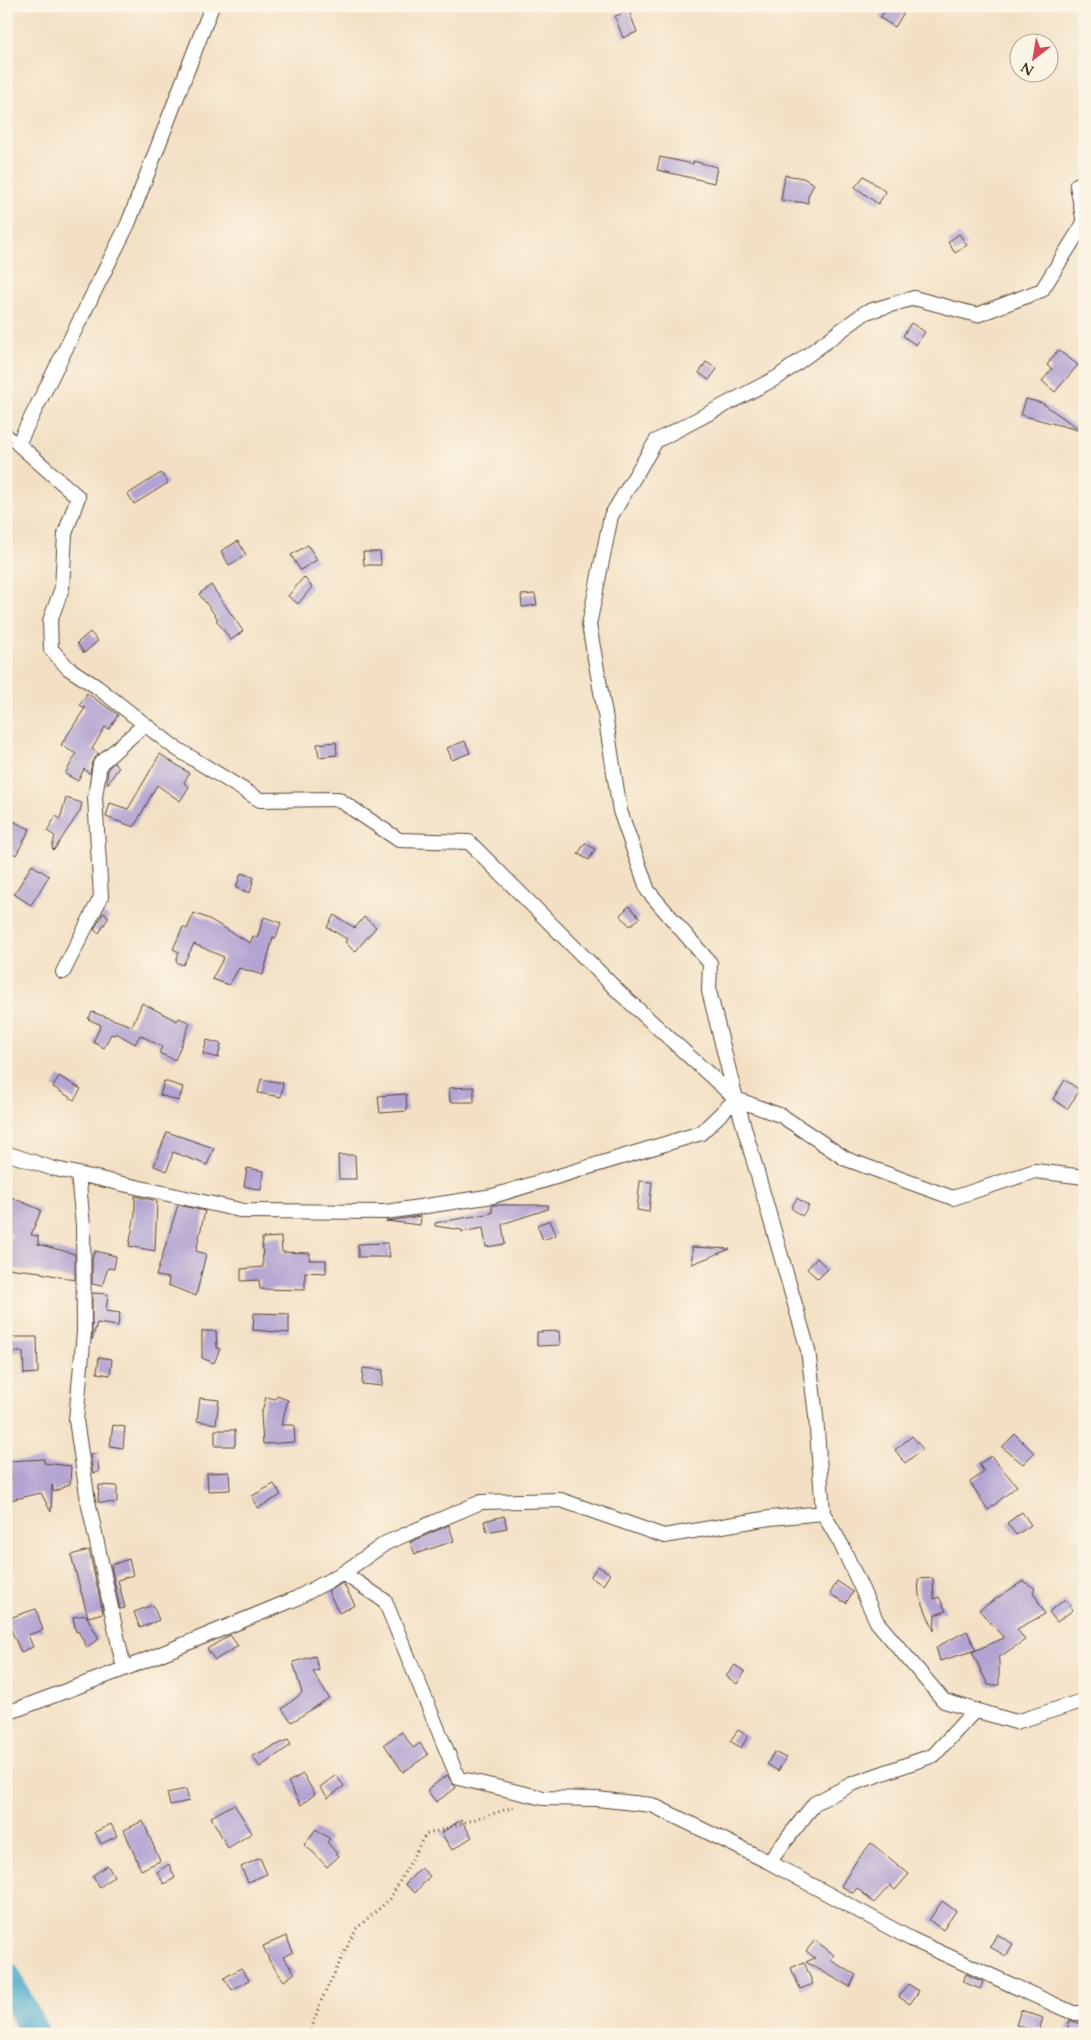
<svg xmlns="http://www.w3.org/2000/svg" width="1091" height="2040" viewBox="0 0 1091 2040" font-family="Cardo,serif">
<rect width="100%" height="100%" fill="#fcf5e5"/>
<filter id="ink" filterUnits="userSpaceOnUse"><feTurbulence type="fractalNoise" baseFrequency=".02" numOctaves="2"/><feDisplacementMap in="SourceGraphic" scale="10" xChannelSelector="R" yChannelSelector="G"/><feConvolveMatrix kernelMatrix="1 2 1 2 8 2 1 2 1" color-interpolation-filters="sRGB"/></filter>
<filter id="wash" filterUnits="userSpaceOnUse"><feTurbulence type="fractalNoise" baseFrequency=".0096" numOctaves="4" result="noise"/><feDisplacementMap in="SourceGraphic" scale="20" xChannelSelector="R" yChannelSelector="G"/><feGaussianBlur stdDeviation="1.12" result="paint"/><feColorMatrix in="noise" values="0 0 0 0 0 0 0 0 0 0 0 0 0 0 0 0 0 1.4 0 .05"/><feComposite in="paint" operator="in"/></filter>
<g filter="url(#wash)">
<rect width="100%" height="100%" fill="#f3e0c4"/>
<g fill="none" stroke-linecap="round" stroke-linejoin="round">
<path stroke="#50abce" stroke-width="29" d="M6 1976 35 2034"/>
</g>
<g id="blocks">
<path fill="#b2a3d2" d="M888 6H908L895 27 880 18Z
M629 11 637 32 623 38 615 16Z
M660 157 693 164V161L717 167 714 183 657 170Z
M785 175 803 178 814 184 808 196V203L781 200Z
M864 176 886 192 878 204 855 187Z
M959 234 967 245 955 253 948 242Z
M911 323 925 332 916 345 903 336Z
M1058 350 1078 365 1055 392 1042 381 1052 369 1047 365Z
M706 362 717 369 709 380 699 373Z
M1026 399 1042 403 1079 429 1078 430 1021 415Z
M161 473 168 483 134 504 128 494Z
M238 541 246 555 229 565 221 551Z
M308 545 317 560 300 570 291 555Z
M363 552H380L381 565H364Z
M304 577 312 587 298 604 288 596Z
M211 585 243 631 231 640 216 620 218 619 199 594Z
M535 594 537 605 522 607 521 595Z
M90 632 98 641 84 653 77 643Z
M87 693 118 715 109 729 105 727 92 749 99 754 92 762 90 774 84 769 78 781 65 774 76 754 61 745 85 708 80 705Z
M465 741 470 753 452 760 447 748Z
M336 742 337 755 319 757 317 744Z
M160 754 189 773 184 783 189 787 180 801 157 785 134 827 106 817 110 803 128 809Z
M114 763 119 767 107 785 108 768Z
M66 798 82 803 80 811 54 850 52 848 55 836 47 831 56 816 60 819Z
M6 818 30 829 16 855 6 849Z
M585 843 595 849 589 860 578 854Z
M32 865 49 876 31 905 14 894Z
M241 873 254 877 250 893 236 888Z
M629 906 640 918 630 926 620 915Z
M103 913 109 917 99 933 94 930Z
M194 913 209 919 250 943 253 936 257 938 264 917 281 923 276 938 273 937 263 975 239 968 229 985 212 979 224 957 194 944 183 965 176 962 179 952 173 949 183 927 187 929Z
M334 915 355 928 364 917 376 927 355 952 345 942 347 939 327 927Z
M142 1003 177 1021 179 1018 190 1023 175 1060 159 1053 162 1047 140 1035 135 1044 116 1033 114 1035 111 1034 104 1048 93 1042 101 1025 88 1019 92 1012 132 1026Z
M207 1040 221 1044 218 1058 203 1054Z
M59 1076 81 1089 74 1100 53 1087Z
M261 1079 283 1083 281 1097 258 1093Z
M1065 1080 1080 1090 1067 1109 1053 1099Z
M164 1081 183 1087 179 1101 160 1095Z
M474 1087V1102H450L449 1088Z
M406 1094 407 1111 380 1113 378 1096Z
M167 1132 214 1148 207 1165 173 1152 167 1171 154 1166Z
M338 1155H355L356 1179H339Z
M247 1168 264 1171 261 1190 244 1186Z
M640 1181 652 1182 649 1212 637 1210Z
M6 1195 41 1210 31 1235 38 1236V1244L75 1254V1280L41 1273V1272L6 1268V1255L12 1234 6 1233Z
M135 1196 157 1201 155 1251 129 1246 135 1215Z
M797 1198 809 1206 802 1216 791 1208Z
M178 1205 205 1211 196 1251 206 1254 196 1296 168 1285 169 1278 156 1276Z
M492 1205H548V1209L502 1224 505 1244 486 1247 483 1228 462 1232V1230L435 1226V1223L492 1213Z
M421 1216 420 1225 386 1221H387Z
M550 1220 556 1235 543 1240 537 1225Z
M281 1237 282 1252 310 1253 309 1260H326V1273L305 1272V1290L260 1289 259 1280 241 1281V1269L263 1267 262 1238Z
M388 1243 390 1257H358V1244Z
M692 1247 730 1249 692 1264Z
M95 1251 116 1256 114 1269 108 1268 102 1286 92 1284V1259Z
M817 1258 828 1269 818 1279 807 1269Z
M92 1293 108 1294 106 1311 120 1313 118 1326 97 1323 92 1340Z
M254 1313 289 1314V1333L253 1330Z
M202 1331H216L217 1348 220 1349 214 1363 202 1358Z
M559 1331 560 1345 537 1346V1332Z
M10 1337H37L38 1373 24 1374 23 1352H10Z
M99 1357 112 1359 110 1375 97 1373Z
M363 1368 383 1370 382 1386 362 1384Z
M277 1396 288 1400 281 1425H294L295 1442 263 1444 261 1415 266 1397 276 1399Z
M200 1398 219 1400 216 1424 197 1421Z
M113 1425 125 1427 123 1448 110 1446Z
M215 1430H235V1446H215Z
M1015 1434 1034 1453 1023 1464 1002 1447Z
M912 1436 923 1449 905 1463 895 1450Z
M97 1453 99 1472 93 1473 90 1454Z
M991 1456 1017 1486 988 1510 970 1482 984 1472 979 1464Z
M44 1459V1463L71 1466 70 1484 54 1492 52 1485 51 1512 41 1493 6 1501V1482L11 1481 9 1461Z
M229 1472 230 1490 208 1491 207 1473Z
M274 1484 281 1495 258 1508 252 1496Z
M99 1485 117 1486V1503L98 1502Z
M1022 1512 1031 1525 1016 1535 1007 1523Z
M504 1516 507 1528 487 1532 484 1521Z
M449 1525 454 1541 415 1554 410 1542Z
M89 1550 103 1613 88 1617 71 1555Z
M129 1559 133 1575 118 1580 125 1608 120 1609 111 1565Z
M598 1566 610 1574 603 1585 590 1577Z
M933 1578 934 1599 939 1597 946 1611 935 1615 934 1631 919 1595 918 1579Z
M837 1581 853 1592 846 1603 830 1594Z
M1023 1581 1035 1588 1033 1592 1045 1614 1017 1629 1025 1640 999 1657V1685H988L972 1652 1004 1638 979 1610Z
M343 1583 355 1605 339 1613 328 1591Z
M1065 1599 1073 1610 1057 1622 1049 1612Z
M153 1605 159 1620 140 1628 134 1612Z
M36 1609 43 1630 28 1635 33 1647 21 1652 6 1619Z
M86 1615 99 1639 87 1647 78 1631 76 1632 73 1617Z
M967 1631 976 1650 940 1661 936 1647Z
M230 1635 238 1646 215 1660 207 1649Z
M315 1656 319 1670 313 1672 329 1698 292 1722 282 1709 302 1693 293 1662Z
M735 1665 745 1672 737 1684 726 1676Z
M738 1730 748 1736 741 1748 730 1741Z
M402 1732 413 1748 420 1743 428 1755 403 1772 384 1744Z
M288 1740 291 1745 260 1767 252 1756Z
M774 1752 786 1758 778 1771 767 1764Z
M303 1774 315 1794 301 1805 288 1782Z
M336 1775 344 1786 328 1798 320 1787Z
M447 1775 456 1788 436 1802 427 1790Z
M186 1789 189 1801 170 1805 167 1793Z
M234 1804 252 1833 228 1848 211 1817Z
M461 1820 472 1837 452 1850 441 1833Z
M143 1821 160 1861 141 1870 124 1830Z
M111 1824 117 1836 101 1844 95 1832Z
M316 1829 330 1839 327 1842 339 1856 327 1867 314 1853 304 1845Z
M871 1843 909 1874 895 1890 890 1885 874 1903 857 1888 853 1893 841 1886 855 1863Z
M260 1858 267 1874 248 1882 241 1867Z
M169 1864 175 1878 164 1884 157 1872Z
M107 1865 114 1876 100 1887 92 1876Z
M421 1868 430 1876 415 1893 405 1884Z
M942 1901 956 1911 943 1930 929 1920Z
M997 1934 1013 1944 1006 1956 990 1947Z
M286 1936 293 1952 283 1957 295 1973 284 1981 270 1962 263 1946Z
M815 1940 834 1955 830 1960 856 1975 850 1987 806 1962 815 1958 806 1951Z
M804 1962 813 1984 800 1989 791 1968Z
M241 1968 249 1980 232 1990 224 1978Z
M966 1974 983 1982 980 1989 963 1982Z
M908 1984 919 1991 910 2004 899 1997Z
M1021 2010 1043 2018 1038 2033 1016 2025Z
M1070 2021 1085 2024V2034H1065Z"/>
</g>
</g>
<g filter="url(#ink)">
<use href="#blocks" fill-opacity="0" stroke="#574537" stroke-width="1"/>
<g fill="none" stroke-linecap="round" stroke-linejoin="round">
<defs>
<path id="service" d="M6 430 18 444"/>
<path id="minor" d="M212 6 128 224 18 444 78 497 65 534 62 588 50 621 51 649 68 668 97 687 174 747 260 800 338 799 399 840 469 842 621 994 736 1099 782 1116 846 1159 953 1198 1035 1171 1085 1177
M1085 182 1077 185 1084 223 1042 290 977 315 914 298 866 312 778 377 656 441 611 516 589 625 605 714 620 811 648 891 710 963 709 991 736 1099 808 1350 816 1416 823 1513 841 1544 877 1622 944 1701 1016 1722 1085 1700
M63 972 101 897 95 797 100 764 145 724
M6 1153 51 1168 244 1211 386 1212 493 1196 701 1133 736 1099
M78 1174 83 1225 84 1332 76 1420 88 1501 124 1669
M343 1573 385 1601 458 1778 543 1798 597 1799 652 1805 769 1862 911 1939 1073 2013H1085
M6 1711 10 1712 124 1669 295 1599 343 1573 386 1543 481 1502 561 1500 664 1536 770 1518 823 1513
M769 1862 815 1803 852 1784 934 1755 975 1710"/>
</defs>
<use href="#service" stroke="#574537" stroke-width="9"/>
<use href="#minor" stroke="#574537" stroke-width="16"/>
<path stroke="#574537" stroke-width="3" stroke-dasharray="1 4" stroke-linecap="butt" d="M310 2034 320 2003 356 1929 390 1899 425 1835 514 1807"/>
<use href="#service" stroke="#fff" stroke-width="7"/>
<use href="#minor" stroke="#fff" stroke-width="14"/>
</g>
</g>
<rect width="1091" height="2040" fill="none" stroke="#fcf5e5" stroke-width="25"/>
<g transform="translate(1034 58) rotate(211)"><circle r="24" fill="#fcf5e5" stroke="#afa495"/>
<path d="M0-4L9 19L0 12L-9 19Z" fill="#d1495b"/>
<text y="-8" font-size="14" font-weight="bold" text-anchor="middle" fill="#3b2a1e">N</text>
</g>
</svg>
